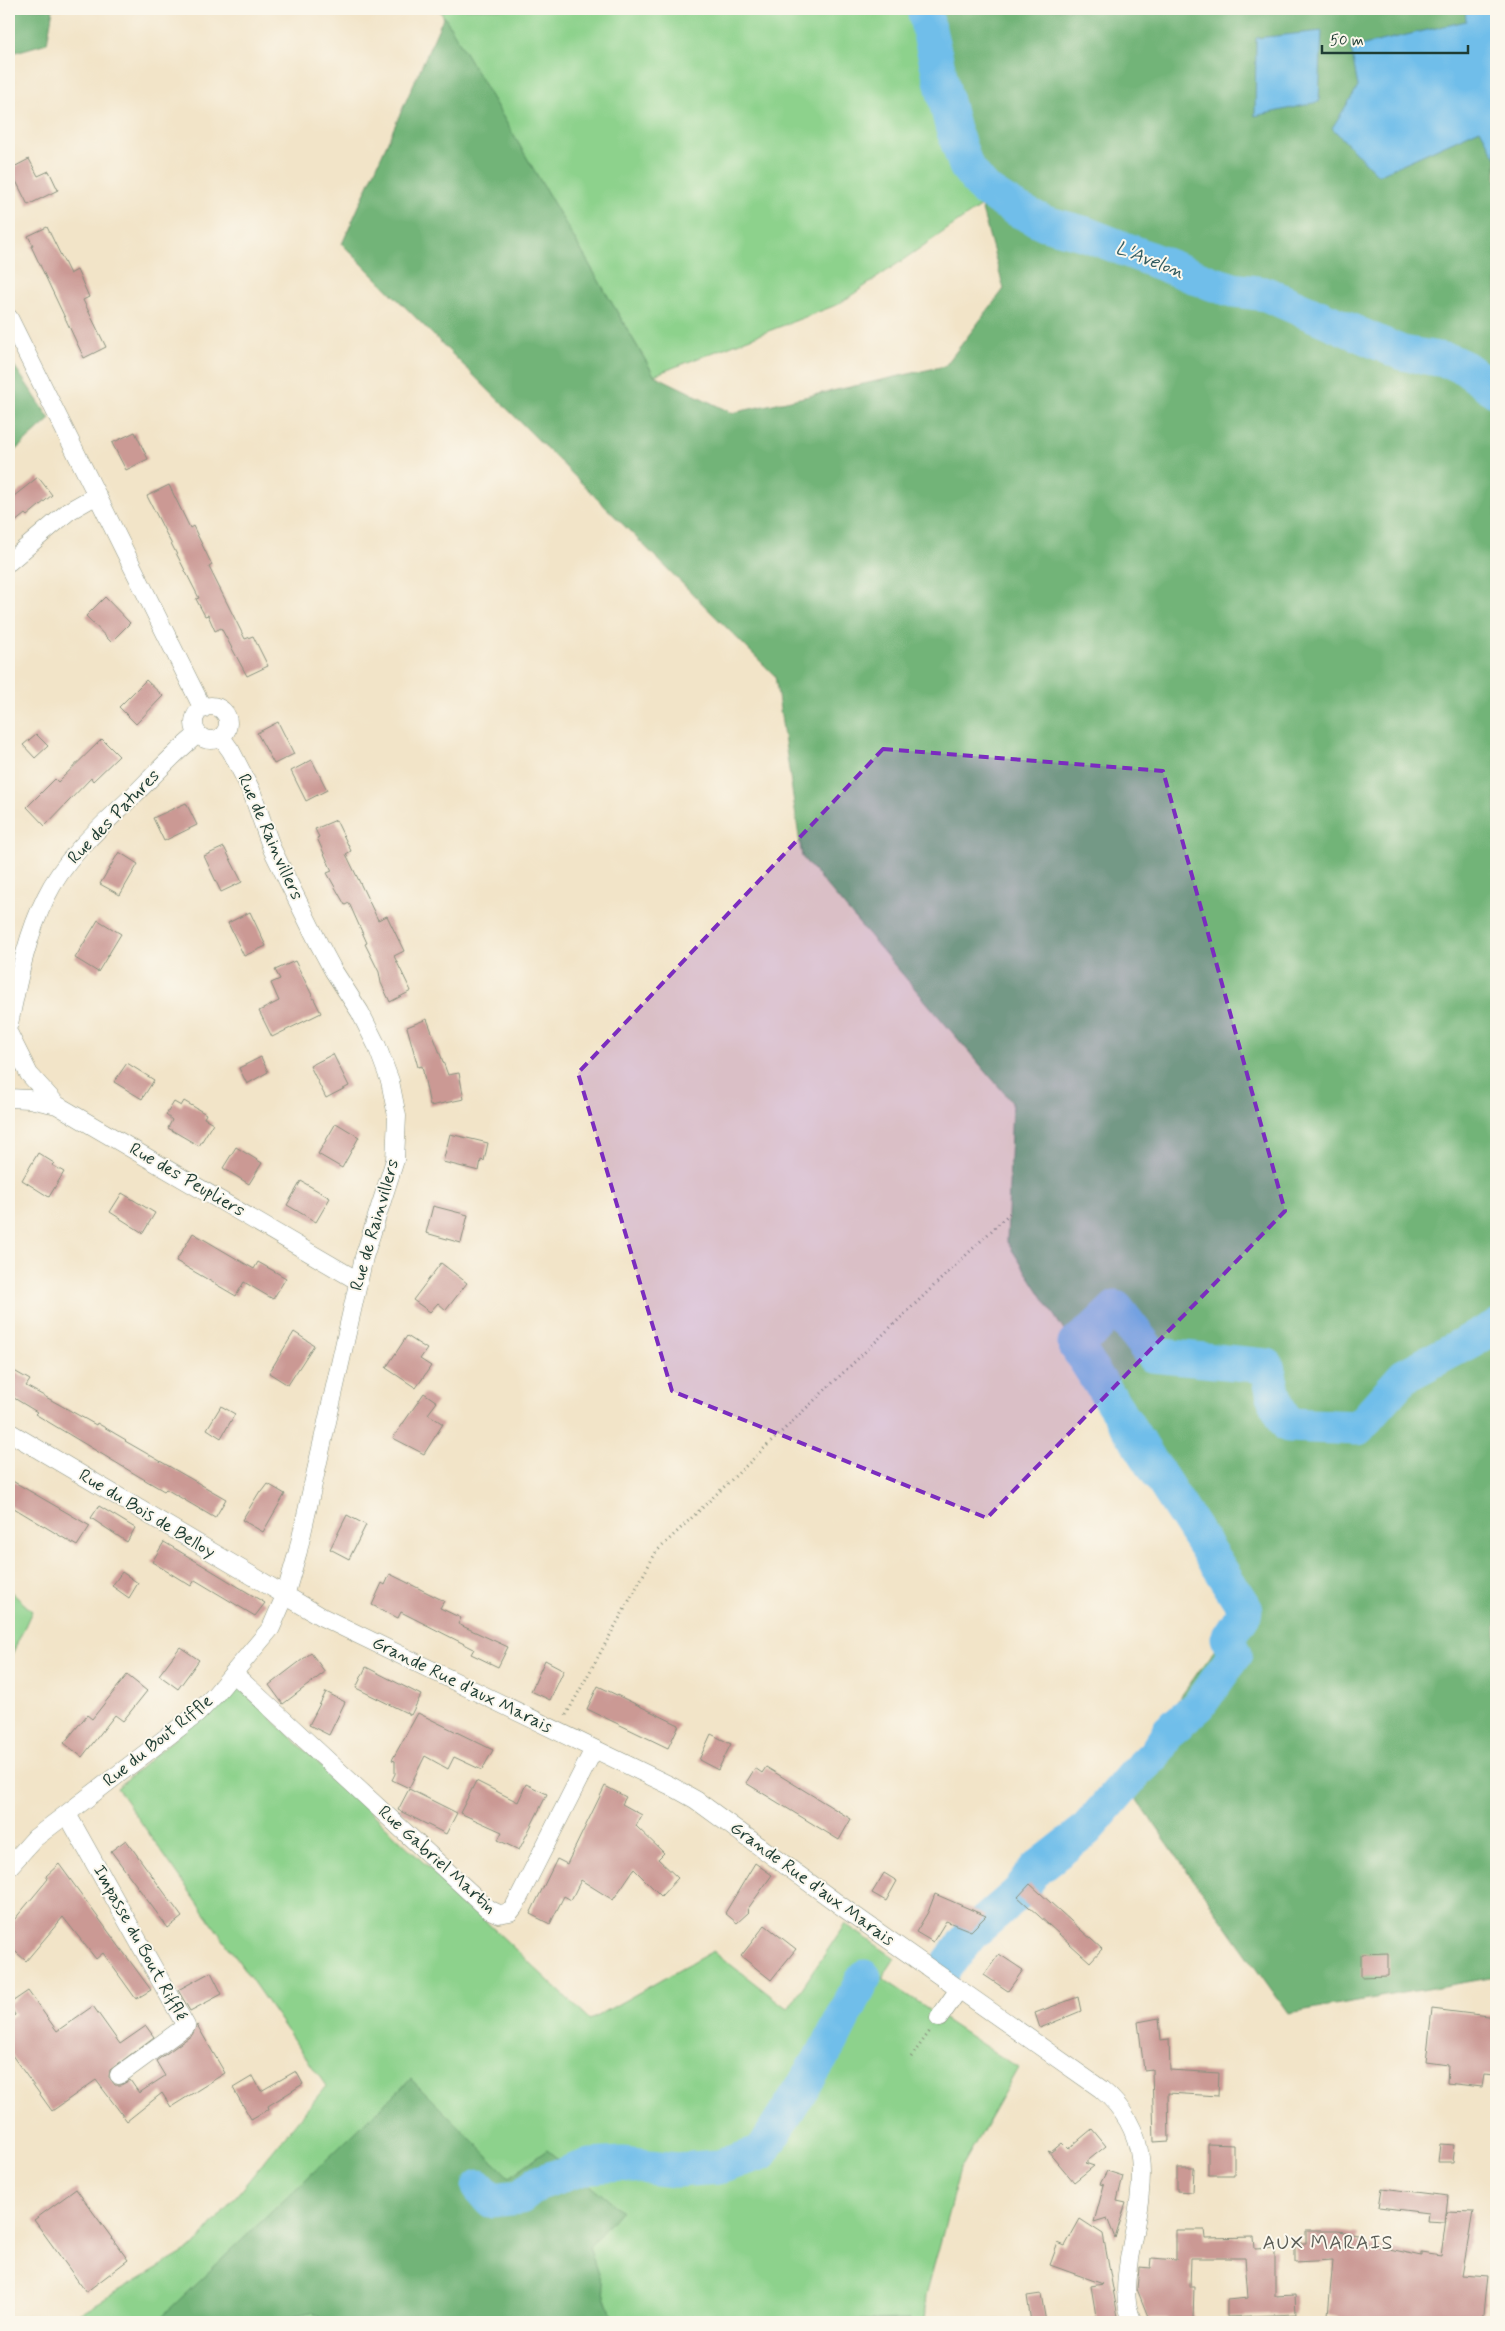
<svg xmlns="http://www.w3.org/2000/svg" width="1505" height="2331" viewBox="0 0 1505 2331" font-family="Mynerve,sans-serif">
<rect width="100%" height="100%" fill="#fbf7ec"/>
<filter id="ink" filterUnits="userSpaceOnUse"><feTurbulence type="fractalNoise" baseFrequency=".02" numOctaves="2"/><feDisplacementMap in="SourceGraphic" scale="10" xChannelSelector="R" yChannelSelector="G"/><feConvolveMatrix kernelMatrix="1 2 1 2 8 2 1 2 1" color-interpolation-filters="sRGB"/></filter>
<filter id="wash" filterUnits="userSpaceOnUse"><feTurbulence type="fractalNoise" baseFrequency=".0096" numOctaves="4" result="noise"/><feDisplacementMap in="SourceGraphic" scale="20" xChannelSelector="R" yChannelSelector="G"/><feGaussianBlur stdDeviation="1.12" result="paint"/><feColorMatrix in="noise" values="0 0 0 0 0 0 0 0 0 0 0 0 0 0 0 0 0 1.4 0 .05"/><feComposite in="paint" operator="in"/></filter>
<g filter="url(#wash)">
<rect width="100%" height="100%" fill="#f2e4c8"/>
<path fill="#8dd28c" stroke="#568860" d="M439 9H926L981 206 839 304 654 375Z
M9 1590 32 1611 9 1661Z
M236 1685 590 2020 713 1951 788 2009 845 1924 895 1958 882 1978 1018 2068 960 2170 926 2295 924 2322H65L195 2246 326 2086 117 1788Z"/>
<path fill="#72b478" stroke="#487856" d="M9 9H53L47 43 9 54Z
M926 9H1496V1977L1288 2013 1122 1779 1243 1609 1007 1242 1012 1102 802 857 775 676 342 244 444 16 654 375 732 413 945 366 1004 289Z
M9 358 50 419 9 456Z
M411 2079 509 2177 547 2150 621 2210 589 2247 614 2322H326L312 2312 264 2322H156Z
M910 2319 909 2322H792Z"/>
<path fill="#70beea" stroke="#487e8f" d="M1465 9H1496V158L1480 129 1378 175 1332 128 1358 87 1351 48 1466 21Z
M1322 31 1319 102 1255 116 1256 38Z"/>
<g fill="none" stroke-linecap="round" stroke-linejoin="round">
<path stroke="#70beea" stroke-width="35" d="M924 9 952 126 966 166 984 189 1014 208 1045 223 1086 234 1211 283 1233 290 1266 294 1402 353 1450 361 1465 368 1496 391
M946 1967 971 1934 1017 1894 1036 1869 1086 1830 1134 1774 1155 1754 1169 1731 1199 1705 1235 1654 1228 1638 1246 1610 1075 1344 1092 1331 1116 1308 1152 1355 1267 1366 1276 1404 1288 1425 1358 1428 1404 1376 1496 1327
M479 2187 490 2200 521 2197 538 2183 590 2166 622 2164 676 2170 719 2167 761 2153 831 2042 864 1977"/>
</g>
<g id="blocks">
<path fill="#cb9994" d="M29 159 38 176 49 171 58 190 28 205 10 169Z
M47 227 70 274 77 270 89 297 83 300 106 347 84 358 31 246 33 245 28 236Z
M135 432 148 459 126 470 112 443Z
M38 477 52 495 27 516 25 514 9 527V500Z
M169 485 190 528 193 526 212 565 209 567 245 639 253 636 268 666 247 676 221 628 215 631 208 615 205 616 196 599 199 598 147 496Z
M105 597 130 623 111 642 86 616Z
M146 680 163 696 136 724 119 707Z
M278 722 294 754 274 764 257 733Z
M36 734 48 746 35 758 23 745Z
M102 739 119 756 93 781 91 778 45 826 27 807 55 779 58 782Z
M312 760 327 790 306 801 291 771Z
M186 803 197 825 164 841 153 818Z
M336 820 351 851 346 854 378 920 387 916 404 951 394 956 411 991 390 1002 381 983 379 972 365 944 367 943 349 903 345 905 327 873 332 871 317 838 319 837 315 829Z
M224 847 242 882 221 892 204 856Z
M119 852 138 864 120 895 100 884Z
M250 912 266 946 244 956 228 923Z
M98 920 121 934 98 972 75 958Z
M295 961 321 1013 272 1037 259 1011 279 1001 271 983 280 979 275 970Z
M427 1019 448 1075 459 1073 464 1099 430 1106 422 1066 418 1067 407 1027Z
M333 1054 349 1086 326 1098 310 1066Z
M261 1057 268 1072 247 1084 239 1068Z
M127 1063 154 1080 142 1099 114 1082Z
M184 1101 206 1114 204 1118 213 1123 199 1146 168 1128 172 1120 166 1115 174 1102 181 1106Z
M336 1123 359 1137 342 1168 318 1154Z
M450 1134 488 1143 484 1161 481 1160 479 1171 443 1162Z
M236 1147 262 1163 249 1184 223 1168Z
M38 1153 54 1163 52 1165 64 1172 49 1197 22 1180Z
M301 1181 330 1198 316 1222 287 1205Z
M122 1193 155 1213 143 1233 110 1212Z
M433 1206 468 1215 461 1243 426 1233Z
M193 1233 254 1269 258 1262 286 1278 273 1299 244 1282 236 1296 176 1261Z
M441 1263 467 1283 446 1310 438 1303 430 1312 413 1300Z
M294 1332 314 1345 288 1385 269 1373Z
M407 1336 427 1349 420 1359 431 1366 416 1388 386 1368Z
M9 1368 30 1380 26 1386 96 1425 97 1423 126 1440 125 1441 226 1499 215 1518 166 1489 164 1491 135 1474 35 1414 37 1412 9 1395Z
M424 1393 437 1402 428 1414 443 1424 424 1454 393 1438Z
M221 1406 235 1414 221 1438 207 1429Z
M9 1479 90 1526 77 1546 9 1505Z
M268 1484 285 1494 263 1532 242 1520 260 1491 262 1492Z
M99 1506 135 1528 127 1542 91 1518Z
M347 1515 366 1525 349 1559 330 1549Z
M164 1542 204 1566 265 1603 255 1616 195 1580 191 1586 152 1562Z
M122 1572 138 1583 129 1598 112 1586Z
M390 1574 444 1601 440 1608 461 1618 458 1624 508 1647 498 1667 471 1654 474 1649 401 1612 398 1618 372 1605 382 1583 385 1585Z
M180 1647 199 1660 178 1689 159 1675Z
M311 1653 325 1672 283 1704 269 1685Z
M545 1660 564 1670 550 1700 531 1691Z
M366 1667 421 1695 411 1715 356 1688Z
M127 1675 147 1691 123 1721 115 1715 82 1757 64 1743 87 1715 92 1719Z
M598 1686 679 1725 668 1748 587 1709Z
M326 1692 345 1702 329 1735 309 1725Z
M418 1713 493 1750 482 1770 454 1757 448 1769 425 1756 409 1788 392 1780 395 1774V1761L392 1760Z
M711 1734 731 1744 718 1770 699 1760Z
M766 1767 851 1819 839 1840 746 1783 755 1768 762 1773Z
M476 1781 518 1802 526 1784 547 1794 519 1850 498 1840 502 1832 460 1813Z
M605 1786 626 1797 622 1804 642 1815 636 1826 664 1853 658 1859 678 1878 661 1896 634 1869 613 1900 581 1880 571 1900 564 1896 550 1924 530 1914 557 1859 567 1864Z
M409 1789 457 1813 446 1834 398 1810Z
M126 1840 182 1917 168 1928 111 1851Z
M755 1863 772 1875 747 1910 749 1912 737 1923 725 1913Z
M59 1864 151 1990 136 1999 103 1953 96 1959 63 1917 26 1961 9 1946V1926L48 1879 46 1876Z
M884 1873 897 1881 886 1901 872 1893Z
M1030 1884 1102 1949 1090 1962 1018 1897Z
M935 1894 986 1916 971 1931 946 1921 933 1942 916 1932 928 1912Z
M765 1925 796 1949 771 1980 741 1956Z
M1388 1953V1976L1361 1977V1954Z
M999 1954 1023 1970 1008 1991 984 1975Z
M211 1972 222 1994 190 2011 178 1990Z
M28 1991 57 2031 93 2006 120 2044 146 2026 154 2037 110 2070 109 2077 115 2085H121L130 2080 139 2093 165 2076 156 2061 192 2035 197 2025 225 2073 171 2107 162 2093 127 2121 96 2080 52 2111 9 2051V2019L15 2015 9 2004Z
M1078 1997 1081 2011 1040 2028 1035 2013Z
M1432 2009 1496 2017V2076L1484 2075 1482 2087 1447 2083 1448 2065 1426 2062Z
M1159 2018 1161 2040 1169 2039 1170 2070 1219 2073 1218 2096 1168 2093 1169 2141 1154 2142 1152 2069 1144 2070 1138 2022Z
M296 2071 303 2084 268 2106 269 2109 251 2119 233 2088 253 2076 261 2091Z
M1092 2129 1106 2146 1085 2163 1094 2166 1074 2182 1048 2151 1051 2152 1062 2143 1068 2149Z
M1208 2144 1234 2145V2175H1208Z
M1440 2144 1455 2145 1453 2162H1438Z
M1177 2168H1194L1193 2192 1177 2191Z
M1107 2171 1123 2176 1117 2201 1126 2203 1115 2238 1107 2218 1094 2222 1104 2185 1100 2184Z
M1382 2188 1448 2196 1445 2222 1427 2221 1428 2213 1379 2207Z
M76 2189 128 2260 86 2292 34 2220Z
M1447 2211 1473 2212 1462 2275 1487 2277 1482 2322H1365L1328 2315 1333 2260 1295 2262V2243H1306V2231H1338L1358 2234 1357 2242 1422 2256V2253L1441 2256Z
M1080 2219 1103 2234 1119 2322H1097L1091 2286 1103 2284 1050 2265 1058 2243 1065 2246Z
M1176 2230H1204L1205 2238 1254 2237 1255 2249 1275 2248V2296L1295 2295 1296 2314 1227 2317V2300L1248 2298 1245 2258H1191L1190 2287H1194L1193 2320 1149 2319 1137 2289 1139 2267 1151 2268 1152 2258 1176 2260Z
M1041 2294 1046 2322H1031L1027 2296Z"/>
</g>
</g>
<g filter="url(#ink)">
<use href="#blocks" fill-opacity="0" stroke="#88907e" stroke-width="1"/>
<g fill="none" stroke-linecap="round" stroke-linejoin="round">
<defs>
<path id="minor" d="M9 318 203 709
M9 562 69 511 97 495
M194 723a17 17 0 1 1 34 0a17 17 0 1 1-34 0Z
M9 1024C18 981 26 937 46 897 66 856 103 825 135 794 155 774 175 752 198 734
M9 1034 29 1074 57 1105
M9 1098 29 1099 57 1105 358 1281
M9 1432 322 1617 671 1786 696 1800 848 1911 1101 2089C1159 2137 1140 2195 1129 2259 1126 2280 1123 2302 1133 2322
M233 1673 488 1909 499 1914 510 1912 514 1907 594 1749
M67 1814 186 2026 119 2075
M9 1867 35 1838 197 1714 215 1695 271 1628 285 1596 298 1551 364 1257 395 1160 397 1116 390 1081 377 1046 360 1012 333 970 319 944 272 849 251 790 231 751 221 737
M939 2018 959 1989"/>
</defs>
<use href="#minor" stroke="#88907e" stroke-width="19"/>
<path stroke="#88907e" stroke-width="3" stroke-dasharray="1 4" stroke-linecap="butt" d="M566 1715 656 1552 1011 1212
M911 2057 930 2031"/>
<use href="#minor" stroke="#fff" stroke-width="18"/>
</g>
</g>
<path fill="#7b2cbf" fill-opacity="0.2" stroke="#7b2cbf" stroke-width="4" stroke-dasharray="10 6" stroke-linejoin="round" d="M883 749 1163 771 1285 1211 987 1518 672 1391 578 1073Z"/>
<g text-anchor="middle" dominant-baseline="central" stroke-width="4" stroke-linejoin="round" paint-order="stroke">
<g font-size="18" fill="#1f3d34" stroke="#fbf7ec">
<text transform="translate(114 817) rotate(-46)">Rue des Patures</text>
<text transform="translate(270 837) rotate(66)">Rue de Rainvillers</text>
<text transform="translate(187 1180) rotate(30)">Rue des Peupliers</text>
<text transform="translate(375 1225) rotate(-74)">Rue de Rainvillers</text>
<text transform="translate(147 1514) rotate(31)">Rue du Bois de Belloy</text>
<text transform="translate(462 1685) rotate(26)">Grande Rue d'aux Marais</text>
<text transform="translate(158 1741) rotate(-39)">Rue du Bout Riffle</text>
<text transform="translate(437 1860) rotate(42)">Rue Gabriel Martin</text>
<text transform="translate(812 1884) rotate(36)">Grande Rue d'aux Marais</text>
<text transform="translate(140 1943) rotate(61)">Impasse du Bout Rifflé</text>
</g>
<g font-size="19" font-style="italic" fill="#335d62" stroke="#fbf7ec">
<text transform="translate(1150 260) rotate(21)">L'Avelon</text>
</g>
<g font-size="20" letter-spacing="1" fill="#5b5d56" stroke="#fbf7ec">
<text x="1328" y="2243">AUX MARAIS</text>
</g>
</g>
<rect width="1505" height="2331" fill="none" stroke="#fbf7ec" stroke-width="30"/>
<path d="M1322 45v8h146v-8" fill="none" stroke="#1f3d34" stroke-width="2.5"/>
<text x="1330" y="45" font-size="15" fill="#1f3d34" stroke="#fbf7ec" stroke-width="4" paint-order="stroke">50 m</text>
</svg>
